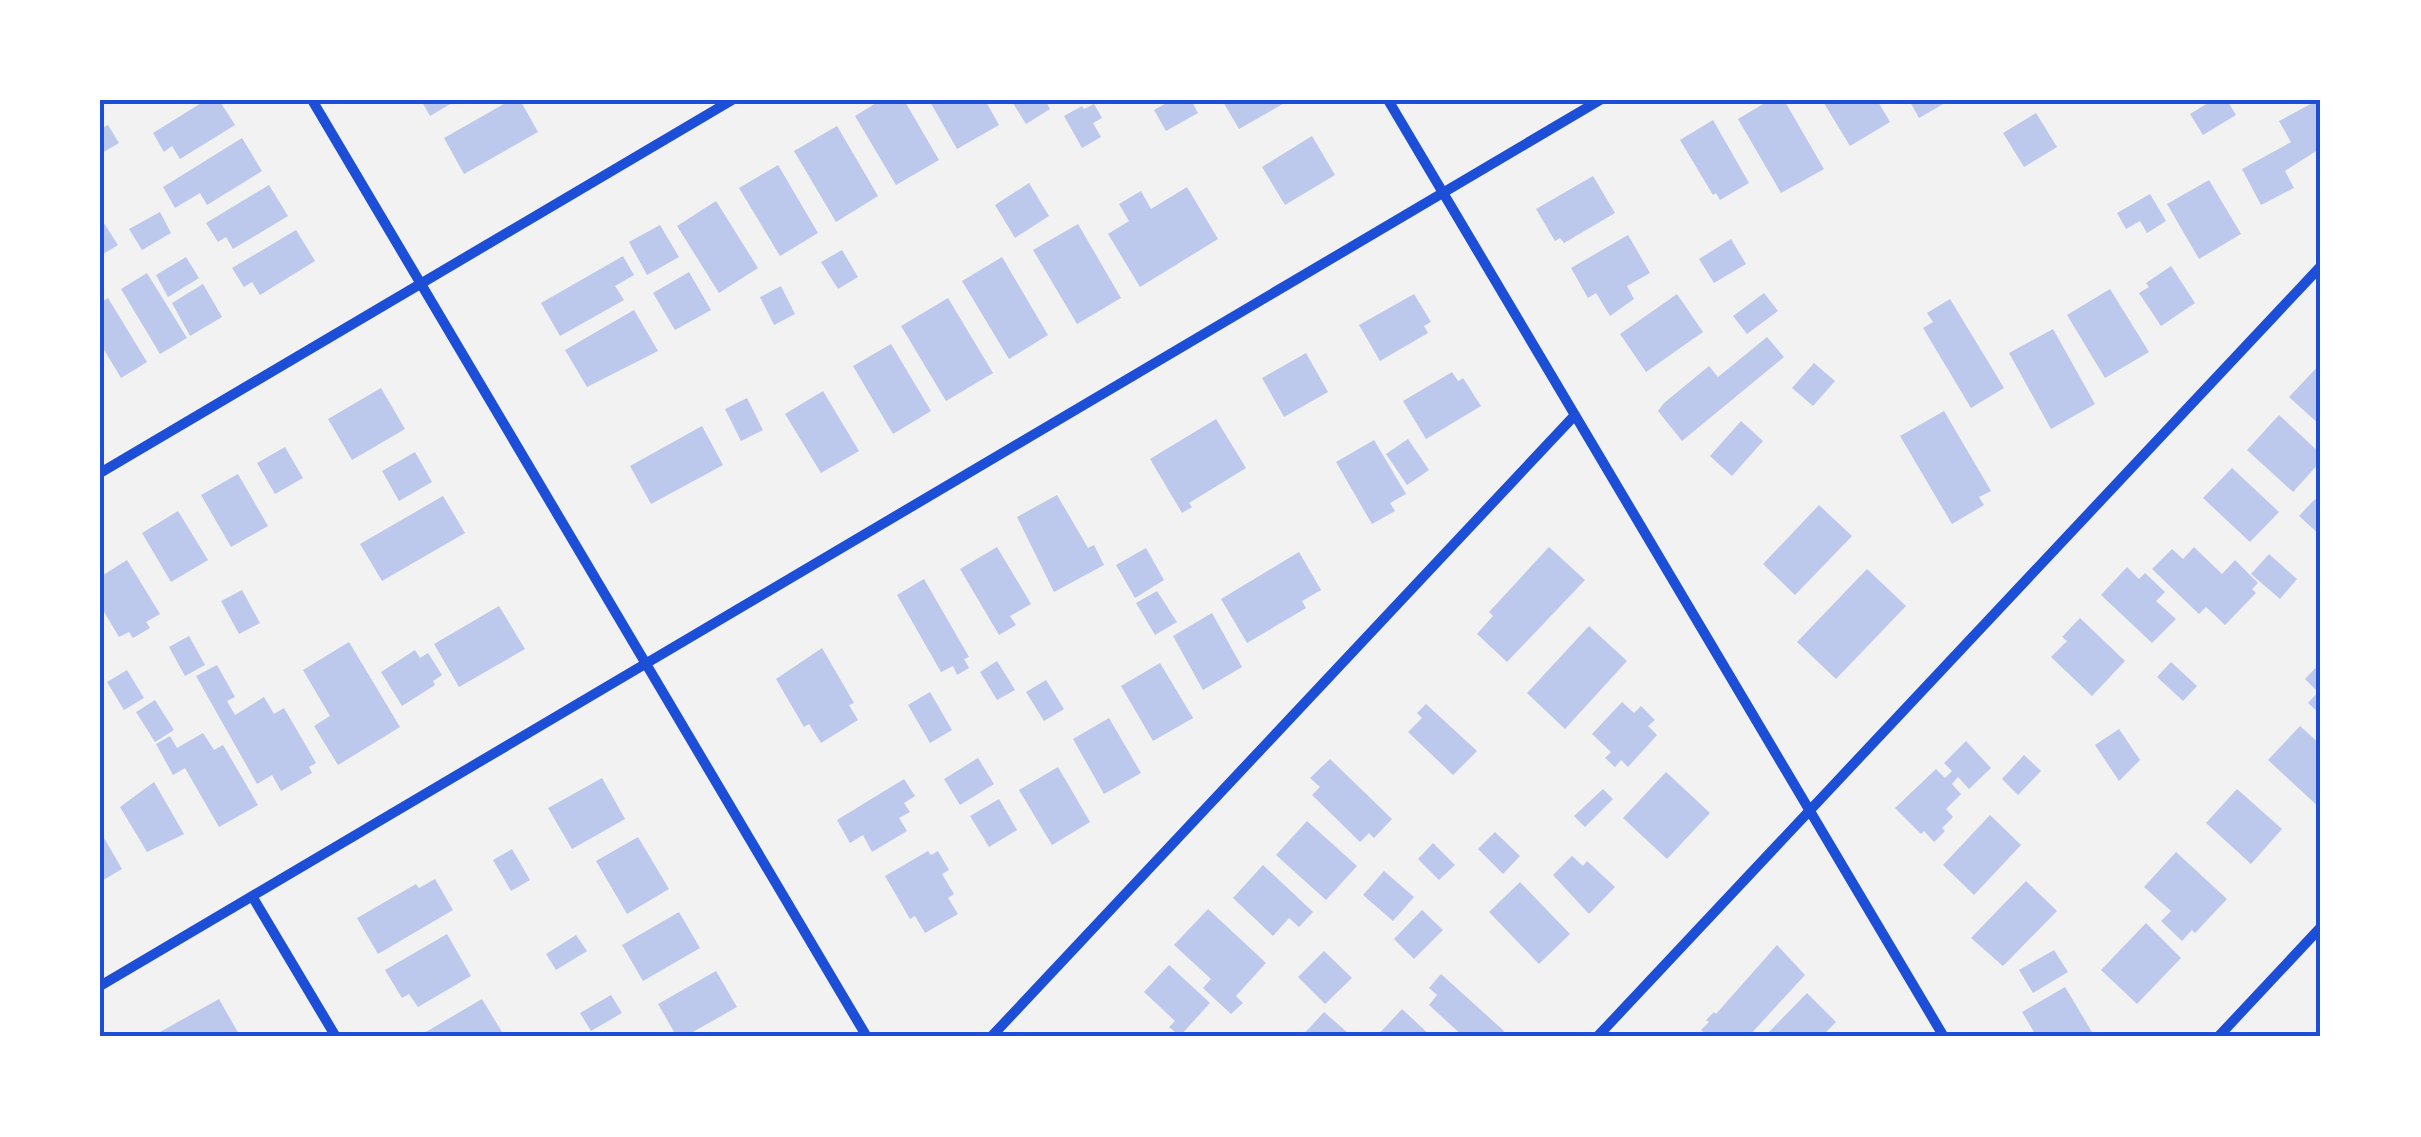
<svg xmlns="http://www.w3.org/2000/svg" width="2421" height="1137" viewBox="0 0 2421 1137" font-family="Helvetica,sans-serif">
<rect width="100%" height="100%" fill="#f2f2f2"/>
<path fill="#bdc9ec" d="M206 100H219L235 125 180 159 172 146 164 152 153 133Z
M421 100H457L430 116Z
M511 100H520L538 132 464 174 444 138Z
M881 100H904L939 160 896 185 855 116Z
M929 100H985L999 125 957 149Z
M1011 100H1045L1050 109 1026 124Z
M1172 100H1191L1198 113 1166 131 1154 110Z
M1222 100H1290L1239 129Z
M1770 100H1784L1824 169 1781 193 1738 119Z
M1822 100H1877L1890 122 1850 146Z
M1909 100H1950L1919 118Z
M2213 100H2227L2236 115 2203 135 2190 114Z
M2318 100H2321V148L2285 171 2294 188 2261 205 2242 169 2291 142 2279 121Z
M1094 104 1102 118 1093 123 1101 137 1082 148 1064 116 1082 106 1084 109Z
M2036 113 2057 147 2024 167 2003 133Z
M1713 120 1749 183 1720 200 1716 193 1713 195 1680 140Z
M108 125 119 143 100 154V129Z
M837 126 878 196 836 222 794 151Z
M1312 136 1335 175 1285 205 1262 167Z
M242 138 262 171 207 205 200 193 175 208 163 187Z
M778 165 818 233 780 256 739 188Z
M1593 176 1615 213 1564 243 1560 238 1555 241 1536 209Z
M2209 180 2241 234 2199 259 2167 204Z
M1029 183 1049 216 1015 238 995 205Z
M269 185 288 216 233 249 226 237 218 242 206 223Z
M1187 187 1218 239 1140 287 1108 234 1129 221 1119 204 1141 191 1151 209Z
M2150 194 2166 221 2147 233 2140 221 2126 229 2117 213Z
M716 201 758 268 719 293 677 226Z
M160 212 171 233 142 250 129 229Z
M100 217 118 245 100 256Z
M1078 224 1121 298 1077 324 1033 250Z
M660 225 679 257 647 275 629 242Z
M296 230 315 261 260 295 252 282 244 287 232 268Z
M1628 235 1650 273 1627 286 1634 299 1610 316 1596 293 1588 298 1571 268Z
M1731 239 1746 264 1714 283 1699 259Z
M842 250 858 277 838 289 821 262Z
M623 256 634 275 615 286 624 300 560 336 541 303Z
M186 257 199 278 168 297 156 275Z
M1002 257 1048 335 1009 359 962 281Z
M2171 266 2195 303 2161 326 2139 293 2149 287 2146 283Z
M689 272 711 310 675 330 653 293Z
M147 273 187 338 160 354 121 289Z
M203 284 222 317 190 336 172 303Z
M781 286 795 314 774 325 760 297Z
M2110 289 2149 352 2105 378 2067 315Z
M1764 293 1778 311 1747 334 1733 316Z
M1414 294 1431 322 1424 326 1428 333 1380 361 1359 325Z
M1677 294 1703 332 1646 372 1620 334Z
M108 298 147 362 121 378 100 343V303Z
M948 298 993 373 946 401 901 326Z
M1950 299 2004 388 1971 408 1923 328 1933 322 1927 313Z
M634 310 658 351 587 387 565 350Z
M2053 329 2095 404 2051 429 2009 353Z
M1767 337 1784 357 1682 441 1658 411 1664 403 1709 366 1718 377Z
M891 344 931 411 893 434 853 366Z
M1306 353 1328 392 1284 417 1262 378Z
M1814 363 1835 381 1813 406 1792 388Z
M2321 363V426L2289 397Z
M1452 372 1458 381 1463 378 1481 406 1426 439 1403 401Z
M381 388 405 429 352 460 328 419Z
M823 391 859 451 821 473 785 414Z
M747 398 763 430 741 441 725 409Z
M1944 411 1991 491 1979 497 1984 505 1952 524 1900 436Z
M2279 415 2321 454V461L2293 492 2247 450Z
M1216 419 1246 468 1189 503 1192 507 1182 513 1150 459Z
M1741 421 1763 441 1732 476 1710 456Z
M702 426 723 465 651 504 630 466Z
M1408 439 1429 470 1407 485 1386 454Z
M1374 440 1406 494 1390 503 1395 511 1372 524 1336 462Z
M285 447 303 478 275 494 257 463Z
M415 452 432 482 399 501 382 471Z
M2232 468 2279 512 2250 542 2203 498Z
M238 474 268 526 231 547 201 495Z
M1057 495 1088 548 1094 545 1104 565 1054 592 1017 517Z
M443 496 465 533 382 581 360 544Z
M2315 499 2321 505V536L2299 516Z
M1819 505 1852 536 1795 595 1763 564Z
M178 511 208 560 171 582 142 533Z
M997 547 1031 604 1010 616 1016 625 999 635 960 569Z
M1549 547 1585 580 1507 662 1477 634 1493 616 1489 612Z
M2194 547 2222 574 2235 560 2258 583 2252 589 2256 593 2225 625 2206 607 2199 614 2152 569 2172 549 2183 559Z
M1146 548 1164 580 1135 598 1116 565Z
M1299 552 1321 590 1302 601 1306 608 1247 643 1221 599Z
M2269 554 2297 579 2280 599 2251 574Z
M127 560 160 614 146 622 150 628 133 638 129 632 119 637 100 605V577Z
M2127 567 2139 579 2145 573 2165 592 2156 601 2176 619 2152 643 2101 595Z
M1867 569 1906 606 1836 679 1797 642Z
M924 579 969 657 964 659 969 668 957 675 953 666 941 672 897 595Z
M242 590 260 623 239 634 221 601Z
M1157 591 1177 622 1155 635 1136 603Z
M499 606 525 649 459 687 434 644Z
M1212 613 1242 667 1203 690 1173 636Z
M2080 618 2125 661 2092 696 2051 657 2067 641 2062 637Z
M1589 626 1627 661 1565 729 1527 693Z
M189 636 205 665 185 676 169 647Z
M349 642 400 727 338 765 314 726 330 716 303 670Z
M822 648 854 703 849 705 858 720 821 743 809 724 804 727 776 679Z
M415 650 420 658 428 653 442 675 433 681 435 685 402 706 381 672Z
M997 661 1015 690 997 700 980 672Z
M2171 662 2197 686 2183 701 2157 677Z
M2321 662V715L2308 703 2318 692 2305 679Z
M1160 663 1193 718 1153 741 1121 686Z
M217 665 235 697 227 701 235 715 264 697 274 714 284 708 316 763 309 767 312 773 281 791 272 775 257 784 196 676Z
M127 670 144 698 124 710 107 682Z
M1046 680 1064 709 1044 721 1026 692Z
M930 692 952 730 930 743 908 705Z
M155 700 174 730 155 742 136 712Z
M1622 702 1634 713 1641 706 1655 720 1648 726 1657 735 1628 767 1621 760 1615 767 1605 758 1611 752 1592 734Z
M1426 704 1477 751 1453 775 1408 732 1422 718 1417 713Z
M1109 718 1141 773 1104 794 1073 739Z
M2300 726 2321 745V809L2268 760Z
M2119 729 2140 760 2119 781 2095 745Z
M203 733 214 750 223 745 258 805 219 827 185 768 173 775 156 744 170 736 177 748Z
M1966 741 1991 768 1969 789 1958 777 1952 784 1961 794 1946 809 1953 817 1942 828 1945 831 1934 842 1924 831 1921 834 1895 808 1936 769 1945 778 1952 771 1944 763Z
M2024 755 2041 771 2018 795 2002 779Z
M978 758 994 784 960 805 944 779Z
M1330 759 1392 819 1374 838 1369 833 1360 842 1312 795 1320 787 1310 778Z
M1058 767 1090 822 1052 845 1019 790Z
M1666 772 1710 813 1667 859 1623 818Z
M602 778 625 819 572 849 548 808Z
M904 779 915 796 904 803 910 812 899 818 907 831 872 852 863 835 850 843 837 820Z
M154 782 184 834 147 852 120 807Z
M1603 789 1613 799 1585 827 1574 816Z
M2237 789 2282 829 2251 864 2206 823Z
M999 799 1017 830 989 847 970 816Z
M1990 815 2021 845 1974 895 1943 865Z
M1307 821 1357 866 1326 900 1276 855Z
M100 831 122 869 100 882Z
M1495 832 1520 856 1503 874 1478 849Z
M638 837 669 889 627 914 596 861Z
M1433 843 1455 865 1439 880 1418 859Z
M512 849 530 880 511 891 493 860Z
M928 851 931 855 938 851 949 870 942 874 954 894 948 898 958 914 925 933 915 916 910 919 885 876Z
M2176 852 2227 899 2195 933 2192 930 2182 941 2161 921 2171 911 2144 887Z
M1572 856 1583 866 1587 861 1615 887 1589 914 1553 875Z
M1263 865 1313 912 1299 927 1289 918 1273 936 1233 898Z
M1384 871 1414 897 1393 921 1363 895Z
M435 879 453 910 378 954 357 918 416 884 419 888Z
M2026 881 2057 911 2003 966 1971 938Z
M1520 882 1570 934 1539 964 1489 912Z
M1208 909 1266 963 1236 996 1243 1003 1231 1014 1203 988 1211 979 1174 945Z
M1422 910 1443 930 1414 959 1394 939Z
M679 912 700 948 643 981 622 945Z
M2146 923 2181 958 2137 1004 2101 970Z
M447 934 471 976 418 1007 409 994 402 998 385 970Z
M576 935 587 951 556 970 546 954Z
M1777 945 1805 975 1748 1037H1709L1701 1030 1709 1022 1706 1020 1714 1012 1716 1014Z
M2054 950 2068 972 2033 993 2019 970Z
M1324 951 1352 978 1325 1004 1298 977Z
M1169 965 1210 1003 1180 1036 1169 1027 1175 1021 1144 992Z
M716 971 737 1007 684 1037H677L658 1004Z
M1441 974 1504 1031 1499 1037H1464L1429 1005 1437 995 1429 988Z
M2065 987 2095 1037H2037L2022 1012Z
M1807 993 1836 1022 1821 1037H1764Z
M611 995 622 1013 591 1031 580 1013Z
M219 999 240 1036 163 1037 160 1032Z
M482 999 505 1037H427L424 1033Z
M1402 1009 1432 1037H1376Z
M1324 1012 1348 1033 1351 1037H1301Z"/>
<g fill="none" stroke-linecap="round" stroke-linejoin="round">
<path stroke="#1d4ed8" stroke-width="10" d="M312 100 867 1037
M1388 100 1944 1037
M100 473 732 100
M252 896 336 1037
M100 986 1600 100
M991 1037 1575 415
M1597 1037 2321 266
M2218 1037 2321 927"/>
</g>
<rect width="2421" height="1137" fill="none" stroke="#ffffff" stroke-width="205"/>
<rect x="102" y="102" width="2216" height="932" fill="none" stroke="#1d4ed8" stroke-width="4"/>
</svg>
